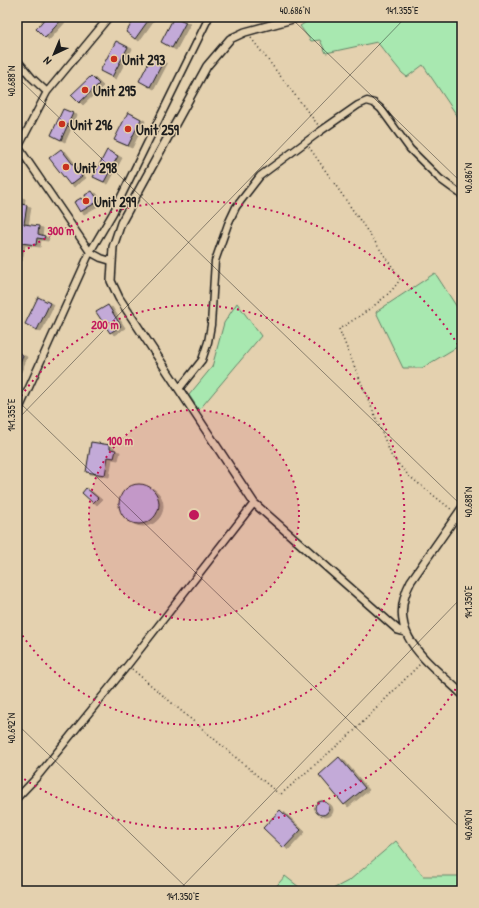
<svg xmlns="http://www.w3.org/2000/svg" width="479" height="908" viewBox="0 0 479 908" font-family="'Patrick Hand',sans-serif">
<defs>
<filter id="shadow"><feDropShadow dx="4" dy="2" stdDeviation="0" flood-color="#0004"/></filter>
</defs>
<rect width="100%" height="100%" fill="#e4d1af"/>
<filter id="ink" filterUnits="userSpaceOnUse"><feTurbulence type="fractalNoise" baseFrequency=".025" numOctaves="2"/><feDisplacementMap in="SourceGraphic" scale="8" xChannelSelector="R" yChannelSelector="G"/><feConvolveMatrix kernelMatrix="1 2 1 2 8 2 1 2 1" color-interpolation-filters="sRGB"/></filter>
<g filter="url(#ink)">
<path fill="#a8e8b0" stroke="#628266" d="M314 17H462V123L423 65 407 77 402 73 377 42 326 53 320 40 311 41 300 26Z
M435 273 462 315V344L422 368H403L376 312Z
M237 303 261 336 199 410 189 395 212 367 224 323Z
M396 841 423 876H462V891H329L350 880Z
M285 876 304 891H272Z"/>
<path fill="#c3aad8" stroke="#1c1c1c" filter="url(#shadow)" d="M46 17H64L45 38 36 29Z
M136 17 150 18 135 39 126 32Z
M174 17 186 22 172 48 161 42Z
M116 41 128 47 112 77 100 71Z
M152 56 163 62 150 87 139 81Z
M91 76 99 84 79 103 71 95Z
M63 109 73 113 61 140 51 135Z
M128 112 141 119 128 146 114 140Z
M61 149 82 176 70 185 49 158Z
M107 150 118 156 104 182 93 177Z
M92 191 99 201 80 212 74 202 81 198 82 200 86 198 85 195Z
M18 196 21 197 20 204 27 205 24 224 39 226 38 234 45 236 44 239 37 238 36 245 21 243 18 259Z
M38 297 50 303 37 330 25 324Z
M108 305 121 326 110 333 96 312Z
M17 352 23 355 17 370Z
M91 442 110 445V449L116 450 114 458 108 457 105 475 86 472Z
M119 504a20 20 0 1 1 40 0a20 20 0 1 1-40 0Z
M86 488 98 498 93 503 82 493Z
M339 757 365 788 344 805 319 775Z
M315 808a7 7 0 1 1 14 0a7 7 0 1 1-14 0Z
M280 810 301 830 284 848 263 828Z"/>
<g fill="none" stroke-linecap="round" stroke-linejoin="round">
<defs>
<path id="minor" d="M17 18 18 17
M17 60 32 78 47 92
M17 145 90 252 101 258 111 261
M17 150 47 92 109 17
M179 389 202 360 208 342 211 325 215 261 228 224 236 207 260 176 322 130 358 105 367 101 374 103 381 109 410 149 440 179 462 195
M17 414 90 252 113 213 209 17
M17 798 37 777 127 666 254 503"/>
<path id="tertiary" d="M300 17 245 32 230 39 207 66 121 223 113 247 111 281 119 298 254 503 398 630 405 632
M462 508 411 581C383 634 428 661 462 694"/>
</defs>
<use href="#minor" stroke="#1c1c1c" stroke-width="9"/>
<use href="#tertiary" stroke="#1c1c1c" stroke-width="10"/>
<path stroke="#1c1c1c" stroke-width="1.5" stroke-dasharray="1 3" stroke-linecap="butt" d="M251 38 318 125
M309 147 400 278C395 294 354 320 339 329L392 457 409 476 452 510
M132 669 280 795 354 731 420 664"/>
<use href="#minor" stroke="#e4d1af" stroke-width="6"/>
<use href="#tertiary" stroke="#e4d1af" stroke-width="7"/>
</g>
</g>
<path fill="none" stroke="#1c1c1c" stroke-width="1" stroke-opacity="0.45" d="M290 17 462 183M17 77 462 506M17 400 462 830M17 420 406 17M17 724 190 891M178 891 462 597"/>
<circle cx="194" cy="515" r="105" fill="#c2185b" fill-opacity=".12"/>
<g fill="none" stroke="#c2185b" stroke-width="2" stroke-dasharray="2 4">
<circle cx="194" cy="515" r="105"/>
<path d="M18 401A210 210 0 1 1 18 629"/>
<path d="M462 679A314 314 0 0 1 18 775M18 255A314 314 0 0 1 462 351"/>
</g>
<g fill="#c8321e" stroke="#e4d1af" stroke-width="1.5">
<circle cx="114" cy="59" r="4"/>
<circle cx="85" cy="90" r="4"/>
<circle cx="62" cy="124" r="4"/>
<circle cx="128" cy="129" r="4"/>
<circle cx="66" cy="167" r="4"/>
<circle cx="86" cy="201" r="4"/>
</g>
<g text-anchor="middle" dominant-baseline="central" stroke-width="3" stroke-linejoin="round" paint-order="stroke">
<g font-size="14" font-weight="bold" fill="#1c1c1c" stroke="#e4d1af" text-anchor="start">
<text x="122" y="59">Unit 293</text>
<text x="93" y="90">Unit 295</text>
<text x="70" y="124">Unit 296</text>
<text x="136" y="129">Unit 259</text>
<text x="74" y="167">Unit 298</text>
<text x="94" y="201">Unit 299</text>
</g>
</g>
<circle cx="194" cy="515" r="6" fill="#c2185b" stroke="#e4d1af" stroke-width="2"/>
<g font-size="12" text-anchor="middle" font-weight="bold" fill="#c2185b" stroke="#e4d1af" stroke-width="3" stroke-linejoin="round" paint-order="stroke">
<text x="61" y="235">300 m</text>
<text x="105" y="329">200 m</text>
<text x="120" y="445">100 m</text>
</g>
<rect width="479" height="908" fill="none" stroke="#e4d1af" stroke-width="44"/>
<g transform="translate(54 54) rotate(224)" stroke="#e4d1af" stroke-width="3" paint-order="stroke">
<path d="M0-3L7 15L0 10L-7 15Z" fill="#1c1c1c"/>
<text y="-6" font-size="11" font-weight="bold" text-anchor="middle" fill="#1c1c1c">N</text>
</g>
<rect x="22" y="22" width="435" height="864" fill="none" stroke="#1c1c1c" stroke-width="1.5"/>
<g font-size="10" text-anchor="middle" fill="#1c1c1c">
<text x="295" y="14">40.686°N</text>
<text x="402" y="14">141.355°E</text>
<text transform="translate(11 81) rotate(-90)" y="4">40.688°N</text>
<text transform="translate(468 178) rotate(-90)" y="4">40.686°N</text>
<text transform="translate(11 415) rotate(-90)" y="4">141.355°E</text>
<text transform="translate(468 502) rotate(-90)" y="4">40.688°N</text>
<text transform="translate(468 602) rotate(-90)" y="4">141.350°E</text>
<text transform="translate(11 728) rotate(-90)" y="4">40.692°N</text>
<text transform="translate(468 825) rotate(-90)" y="4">40.690°N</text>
<text x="183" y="900">141.350°E</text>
</g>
</svg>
